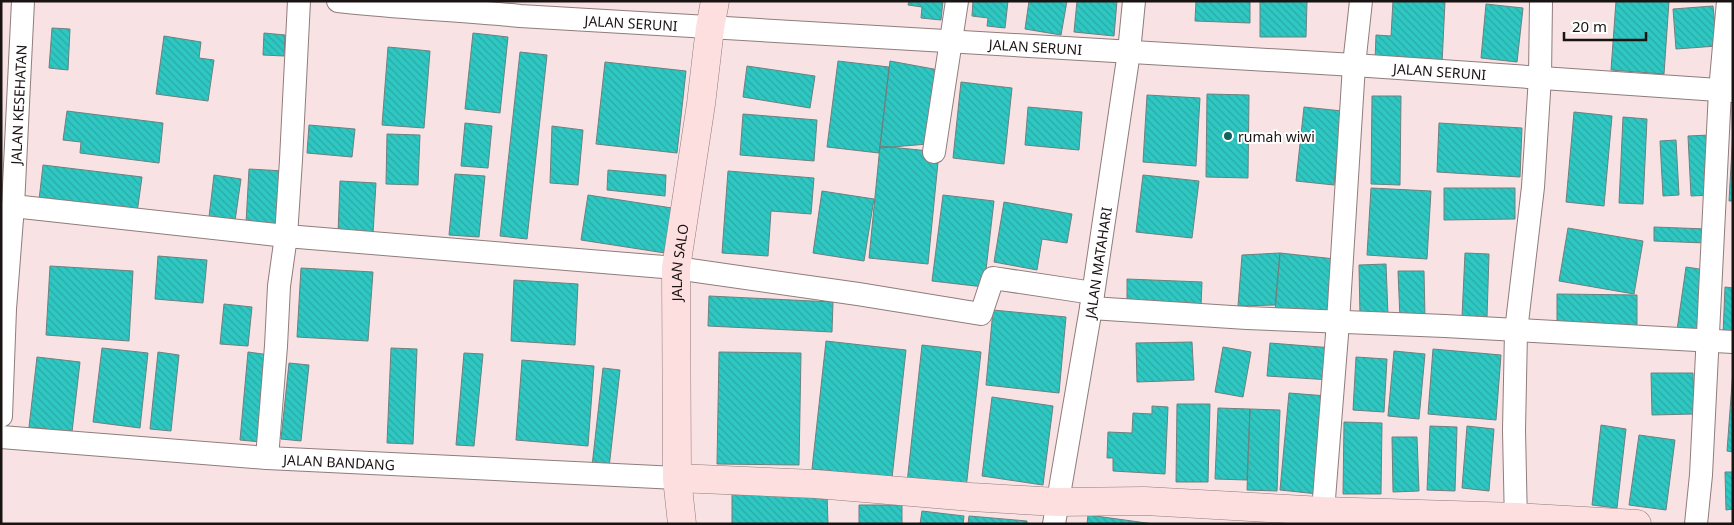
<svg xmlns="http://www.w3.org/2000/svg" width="1734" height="525" viewBox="0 0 1734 525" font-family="'Noto Sans',sans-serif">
<defs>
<pattern id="building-back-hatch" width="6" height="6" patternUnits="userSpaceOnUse" patternTransform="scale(1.25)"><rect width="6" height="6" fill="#2fc7c2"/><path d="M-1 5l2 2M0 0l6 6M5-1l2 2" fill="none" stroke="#29aaa6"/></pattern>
</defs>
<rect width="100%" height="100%" fill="#f8e2e3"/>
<path fill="url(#building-back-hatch)" stroke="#6c817f" d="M909 1H943L941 20 921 18 922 7 908 5Z
M973 1H1008L1005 28 987 26 988 18 972 16Z
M1029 1H1067L1061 35 1025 29Z
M1077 1H1117L1114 36 1074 32Z
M1196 1H1250V23L1195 21Z
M1260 1H1307L1306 37H1260Z
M1393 1H1445L1442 64 1375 61 1376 35 1391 36Z
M1616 1H1669L1664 74 1611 70Z
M1486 4 1523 8 1517 62 1481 58Z
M1713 6 1717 46 1676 49 1673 9Z
M52 28 70 29 68 70 49 68Z
M264 33 285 35 284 56 263 55Z
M473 33 508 37 500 113 465 109Z
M164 36 201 42 199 58 214 60 208 101 156 94Z
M388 47 430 51 424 128 382 125Z
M520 52 547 55 527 239 500 236Z
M838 61 889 67 879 153 827 147Z
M890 61 939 70 928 144 880 148Z
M605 62 686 71 677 153 596 144Z
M747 66 815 76 810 108 743 97Z
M961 82 1012 88 1004 164 953 158Z
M1207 94 1249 95 1248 178 1206 177Z
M1147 95 1200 98 1196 166 1143 162Z
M1372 96H1401L1400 185 1371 184Z
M1028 107 1082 112 1079 150 1025 145Z
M1304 107 1342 111 1334 185 1296 181Z
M67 111 163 123 159 163 80 153 81 142 63 140Z
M1574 112 1612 116 1604 206 1566 202Z
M743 114 817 120 814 161 740 155Z
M1623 117 1647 119 1643 204 1619 203Z
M465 123 492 126 488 168 461 166Z
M1439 123 1522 128 1520 177 1437 172Z
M309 125 355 129 352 157 307 153Z
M552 126 583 130 578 185 550 183Z
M1733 131V201H1729Z
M387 134 420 135 418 185 386 184Z
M1710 135 1713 195 1691 196 1688 136Z
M1676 140 1679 195 1663 196 1660 141Z
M880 146 939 152 928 264 869 258Z
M43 165 142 177 137 213 39 200Z
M249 169 284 171 280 226 246 223Z
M608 170 666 175 665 196 607 190Z
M728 171 814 178 811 214 771 211 768 256 722 253Z
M455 174 485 176 479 237 449 235Z
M214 175 241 179 235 221 209 217Z
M1143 175 1199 181 1192 238 1136 232Z
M340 181 376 183 373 234 338 233Z
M1371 188 1431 191 1427 259 1367 255Z
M1444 188H1515V219L1444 220Z
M822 191 874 199 864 261 813 253Z
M588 195 672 208 665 253 581 240Z
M943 195 994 201 984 287 932 281Z
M1004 202 1072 214 1067 243 1042 239 1037 270 994 262Z
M1654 227 1707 229 1706 243 1654 241Z
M1568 228 1643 241 1634 294 1559 281Z
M1280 253 1335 259 1330 317 1275 312Z
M1280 253 1275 305 1238 306 1242 255Z
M1465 253 1489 254 1487 318 1462 317Z
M158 256 207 260 203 303 155 299Z
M1386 264 1388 315 1360 316 1359 265Z
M50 266 133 271 129 341 46 335Z
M1686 267 1706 270 1697 333 1677 330Z
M301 268 373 272 368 341 297 337Z
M1398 271H1424L1425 318 1400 319Z
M1127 279 1202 282 1201 307 1127 304Z
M514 280 578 284 575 345 511 341Z
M1725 287 1733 288V335H1723Z
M1557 294 1637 295V329L1557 328Z
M709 296 833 302 832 332 708 326Z
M224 304 252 307 248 346 220 344Z
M993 310 1066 317 1059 393 986 385Z
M826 341 906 350 892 478 812 469Z
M1192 342 1194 380 1137 382 1136 343Z
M1270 343 1333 348 1331 380 1267 376Z
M922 345 981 352 966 489 907 483Z
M1223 347 1251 352 1243 397 1215 392Z
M102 348 148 353 140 428 93 422Z
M391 348 417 349 413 444 387 443Z
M1433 349 1501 355 1496 420 1428 414Z
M1394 351 1425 354 1419 419 1388 416Z
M158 352 179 355 171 431 150 429Z
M248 352 270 355 261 442 240 440Z
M719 352 801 353 799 465 717 464Z
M464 353 483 354 474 446 456 445Z
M37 357 80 362 72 432 29 427Z
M1356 357 1387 359 1384 412 1353 410Z
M522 360 594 366 588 446 516 440Z
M289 363 309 365 301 441 281 439Z
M603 368 620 370 609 468 592 466Z
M1733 370V452L1727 451Z
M1651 373H1693L1694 414 1652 415Z
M1289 393 1327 396 1318 494 1280 490Z
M992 397 1053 406 1043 485 982 476Z
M1177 404H1210L1208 482H1176Z
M1152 406 1168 407 1165 474 1113 471V458H1107L1108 432 1132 433 1133 413 1152 414Z
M1218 408 1250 409 1247 480 1215 479Z
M1250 409 1280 410 1277 491 1247 490Z
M1344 422 1382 423 1381 494H1343Z
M1601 425 1626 429 1617 508 1592 505Z
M1430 426 1457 427 1455 491 1427 490Z
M1467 426 1494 429 1489 491 1462 488Z
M1639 435 1675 440 1666 510 1629 505Z
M1392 437H1417L1419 491 1393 492Z
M1725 472H1733V509L1726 510Z
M827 493 828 524H732V494Z
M859 505H902V524H859Z
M922 511 964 516 963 524H920Z
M1088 515 1154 524H1087Z
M969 516 1027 521V524H968Z"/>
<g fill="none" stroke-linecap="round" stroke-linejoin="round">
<defs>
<g id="street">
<path id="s1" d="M338 1C399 8 459 10 520 16L1354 65 1733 91"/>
<path d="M934 152 957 1"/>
<path d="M13 206 286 236 676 268 858 294 981 314 993 278 1093 293"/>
<path d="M1091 308 1247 318 1445 326 1733 342"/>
<path id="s2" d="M1 416 5 309 13 206 23 1"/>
<path id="s3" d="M1 437 267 458 677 478"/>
<path d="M267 458 276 346 279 286 286 236 291 160 299 1"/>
<path id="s4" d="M1054 524 1091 308 1129 52 1134 1"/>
<path d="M1322 524 1338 322 1354 65 1361 1"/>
<path d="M1516 524 1514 430 1516 331 1533 187 1540 77 1541 1"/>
<path d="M1696 524 1701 475 1720 91 1728 1"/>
</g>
<g id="secondary">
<path d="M677 478 816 484 971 497 1057 502 1145 501 1323 511 1517 517 1637 524"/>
<path id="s5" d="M682 524 677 478 676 268 701 104 710 28 715 1"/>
</g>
</defs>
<use href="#street" stroke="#907c7c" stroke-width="24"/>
<use href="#secondary" stroke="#907c7c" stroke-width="29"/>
<use href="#street" stroke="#fff" stroke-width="22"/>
<use href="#secondary" stroke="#fedfe0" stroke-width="28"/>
</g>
<circle fill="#12625f" stroke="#fff" stroke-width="2" cx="1228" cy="136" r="5"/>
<g text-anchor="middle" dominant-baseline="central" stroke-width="4" stroke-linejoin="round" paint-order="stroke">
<g font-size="14" fill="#1a1313" stroke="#fff">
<text stroke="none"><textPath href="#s1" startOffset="294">JALAN SERUNI</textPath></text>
<text stroke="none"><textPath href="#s1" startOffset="699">JALAN SERUNI</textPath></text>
<text stroke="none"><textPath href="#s1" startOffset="1104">JALAN SERUNI</textPath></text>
<text stroke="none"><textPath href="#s2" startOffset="312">JALAN KESEHATAN</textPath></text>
<text stroke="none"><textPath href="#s5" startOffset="262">JALAN SALO</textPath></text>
<text stroke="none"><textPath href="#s4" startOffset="265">JALAN MATAHARI</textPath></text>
<text stroke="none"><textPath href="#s3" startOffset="339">JALAN BANDANG</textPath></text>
</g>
<g font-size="14" fill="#1a1313" stroke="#fff" text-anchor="start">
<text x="1238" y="136">rumah wiwi</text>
</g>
</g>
<rect width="1734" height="525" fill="none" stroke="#1a1313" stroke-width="5"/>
<path d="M1564 32v8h82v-8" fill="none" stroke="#1a1313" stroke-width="2.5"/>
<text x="1572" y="32" font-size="15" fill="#1a1313" stroke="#ffffff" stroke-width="4" paint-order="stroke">20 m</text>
</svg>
